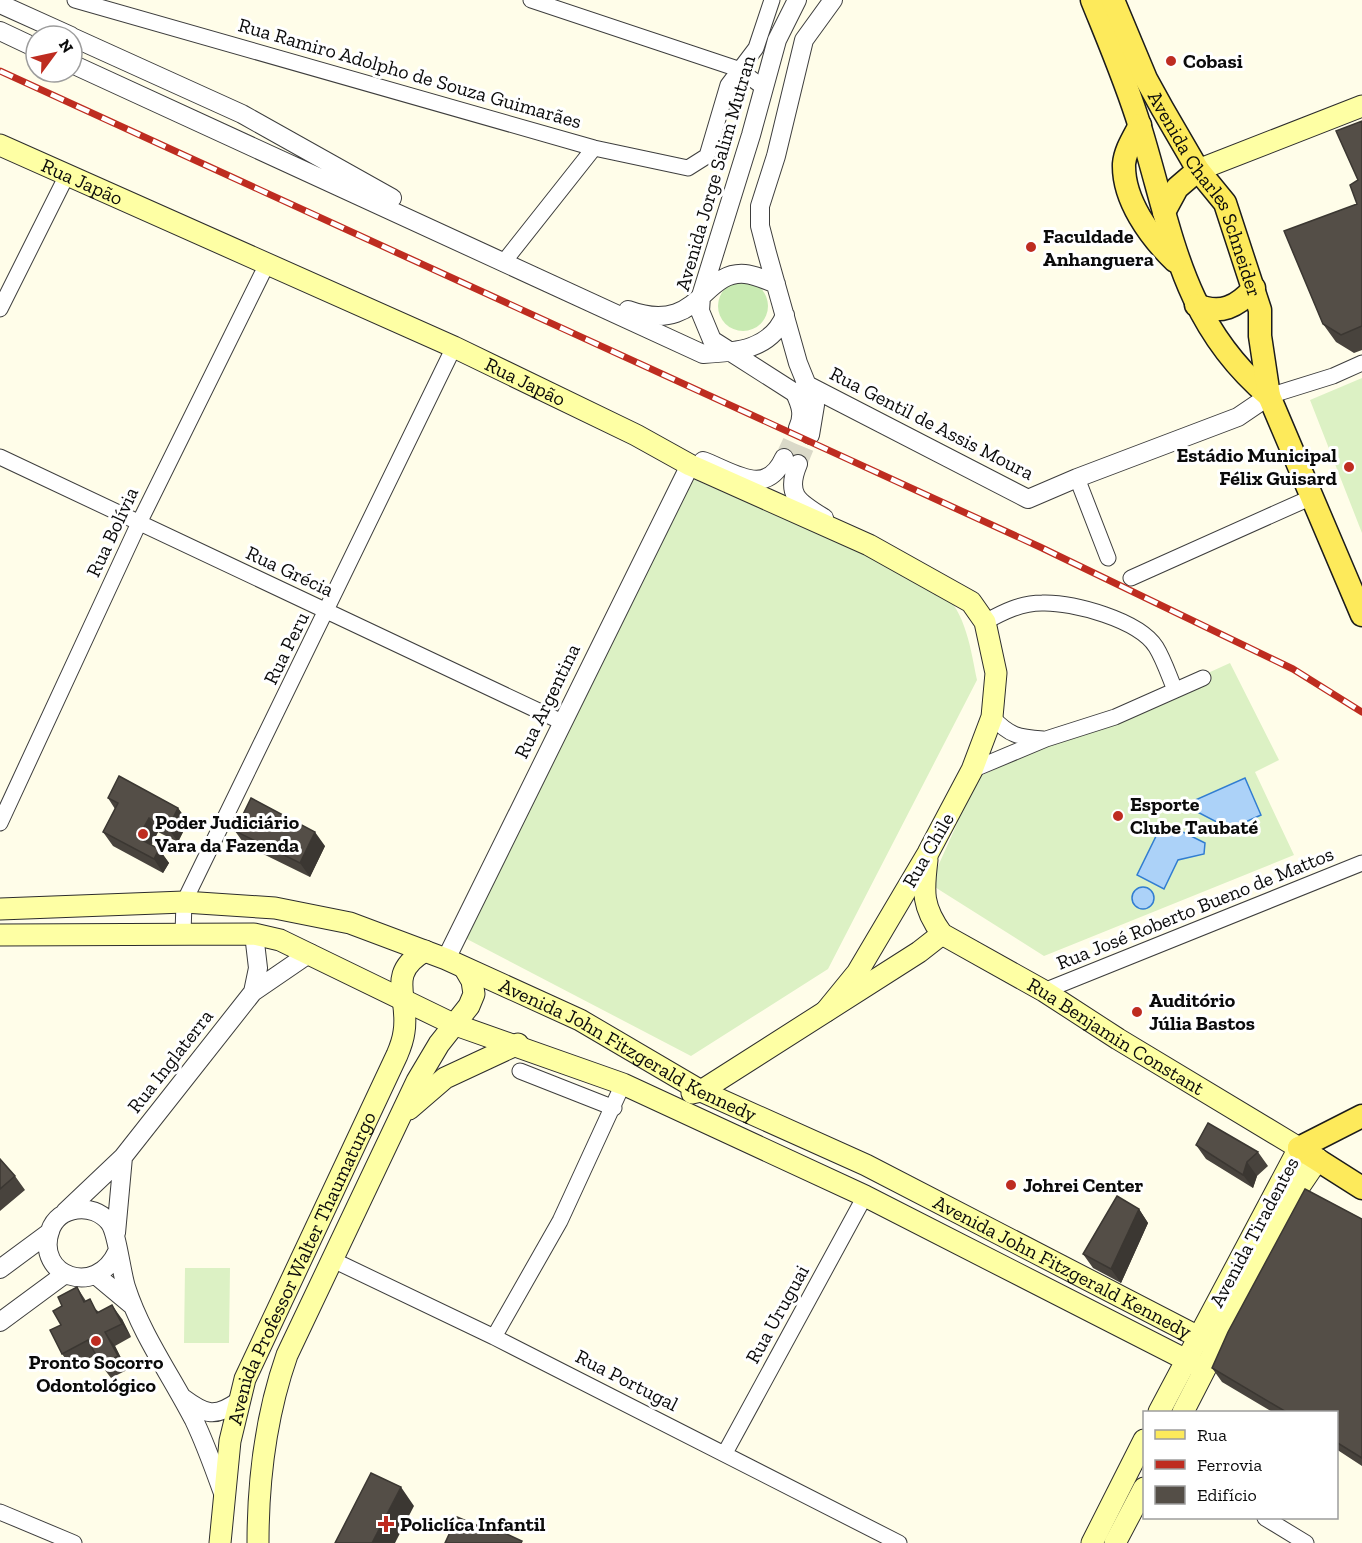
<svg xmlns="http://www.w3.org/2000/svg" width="1362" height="1543" viewBox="0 0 1362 1543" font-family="'Zilla Slab',serif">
<rect width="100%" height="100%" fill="#fffde9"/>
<path fill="#c8eab2" d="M718 306a25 25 0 1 1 50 0a25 25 0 1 1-50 0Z"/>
<path fill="#dcf1c4" d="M1362 378V533L1310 400Z
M691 478 917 576C925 581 934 585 941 591 966 611 971 651 977 680L828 969 691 1056 465 938Z
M1230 663 1279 760 1255 772 1294 855 1044 956 930 884 978 777Z
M185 1268H230L229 1343H184Z"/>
<path fill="#acd2f8" stroke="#317dd1" stroke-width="1.5" d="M1245 778 1261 815 1230 829 1184 805Z
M1163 822 1205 843 1204 854 1178 860 1164 889 1137 875Z
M1132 898a11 11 0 1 1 22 0a11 11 0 1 1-22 0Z"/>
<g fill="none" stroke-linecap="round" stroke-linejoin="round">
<path stroke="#dad9c8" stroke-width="18" stroke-dasharray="18 9" stroke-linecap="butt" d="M784 458 798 428
M798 464 810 435"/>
<defs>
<path id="minor" d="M75 0 594 148 688 168 707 156 728 85 756 48 772 0
M531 0 738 69 763 87
M503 263 594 148
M0 309 67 175
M1269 396 1333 376 1362 363
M0 457 562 722
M1077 478 1108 558
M1131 578 1312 497
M985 622C1003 612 1021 603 1042 603 1073 602 1139 620 1156 647 1164 660 1169 676 1175 690
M992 717C1010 736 1018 737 1043 739
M972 770 1046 739 1115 717 1203 678
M0 823 139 523 268 262
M183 934 184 902 454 347
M1044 991 1362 863
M520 1071 614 1108
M333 1260 494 1337 899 1543
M494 1337 560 1221 623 1084
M725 1453 865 1196
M0 1512 74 1543
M1265 1518 1306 1543"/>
<path id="tertiary" d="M797 0 777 40 751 135 701 296 700 311 712 340 795 393C801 406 804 415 798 428
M0 4 71 36
M0 31 36 48
M72 37 242 114 392 198
M72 64 703 354C736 352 771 350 785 315
M628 310C699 336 702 270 745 274 755 275 766 280 776 284
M805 384 1028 499 1077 478 1238 417 1269 396
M810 435 815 405 798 363 767 253 760 226V206L776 156 804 40 833 0
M703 461C735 473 766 498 784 458
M798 464C785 495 798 502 824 518
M446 959 690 465
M253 992 258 968 254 934
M65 1212 123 1157 253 992 310 953
M116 1233 123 1157
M117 1252C96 1298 35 1276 50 1231 58 1206 93 1202 109 1222 117 1231 121 1271 126 1287 141 1334 172 1377 194 1420 206 1445 215 1471 224 1496
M0 1269 50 1232
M97 1276 133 1306
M0 1322 65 1274
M183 1398C206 1415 215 1418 239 1401"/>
<g id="secondary">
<path id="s1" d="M0 145 454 347 636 435 690 465 869 545 971 602 985 622 996 673 992 717 972 770 928 853 857 973 826 1011"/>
<path d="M1198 170 1362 106"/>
<path id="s2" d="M927 860C923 892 922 907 942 934L1044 991 1118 1039 1299 1148 1159 1412"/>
<path id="s3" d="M0 909 184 902 275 908 350 923 446 959 580 1020 701 1091 866 1165 1216 1346"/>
<path d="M0 935 254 934 280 940 453 1024 623 1084 865 1196 1204 1369"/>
<path d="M692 1093 701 1091 919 952 942 934"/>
<path d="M409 1109 445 1078 518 1044"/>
<path d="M1183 1412 1297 1190 1318 1159"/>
<path id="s4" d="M220 1543 230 1441 245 1379 397 1055C400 1048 403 1040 404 1032 410 997 385 974 425 951"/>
<path d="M258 1543C258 1480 266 1415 287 1355L417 1081 439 1044 469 1006 474 994 472 981 465 969"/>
<path d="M1092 1543 1144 1440"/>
<path d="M1115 1543 1144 1488"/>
</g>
<g id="primary">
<path d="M1092 0C1109 42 1127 84 1140 127 1172 231 1181 322 1269 396"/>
<path id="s5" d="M1113 0 1146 79 1162 108 1198 170 1225 203 1260 310V336L1269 396 1362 615"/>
<path d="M1140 125C1134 137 1125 150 1124 164 1123 200 1150 237 1175 261"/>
<path d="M1164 212 1177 188 1198 170"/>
<path d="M1196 305C1221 315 1237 307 1254 288"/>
<path d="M1299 1148 1362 1188"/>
<path d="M1299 1148 1362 1116"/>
</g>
</defs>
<use href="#minor" stroke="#3e3e3e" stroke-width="17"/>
<use href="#tertiary" stroke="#3e3e3e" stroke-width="20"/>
<use href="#secondary" stroke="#2d2d2d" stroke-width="23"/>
<use href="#primary" stroke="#1c1c1c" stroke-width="25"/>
<use href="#minor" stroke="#fff" stroke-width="15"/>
<use href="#tertiary" stroke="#fff" stroke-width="18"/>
<use href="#secondary" stroke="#feffa4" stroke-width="21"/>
<use href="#primary" stroke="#fdea5b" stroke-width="22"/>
<defs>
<path id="rail" d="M0 71 1040 547 1293 669 1362 712"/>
</defs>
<use href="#rail" stroke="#be2c20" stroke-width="7"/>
<use href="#rail" stroke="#fff" stroke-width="4.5" stroke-dasharray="14" stroke-linecap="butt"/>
</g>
<path fill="#48433d" d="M1362 121V350L1354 353 1336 342 1323 324 1357 204 1358 180Z
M108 798 178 808 188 822 178 842 158 832 151 845 159 849 169 863 163 873 113 846 103 832 115 809Z
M235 831 325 846 310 877 245 845Z
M1196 1145 1258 1152 1268 1166 1257 1176 1253 1188 1206 1159Z
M0 1159 15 1176 25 1190 0 1211Z
M1139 1209 1148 1223 1121 1283 1093 1268 1083 1254Z
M1362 1219V1466L1336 1449V1413H1274L1222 1382 1212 1368Z
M77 1287 86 1301 99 1312 122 1319 131 1337 115 1346 127 1370 111 1378 101 1365 96 1355 72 1367 62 1354V1306Z"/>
<path fill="#3b3732" d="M178 808 188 822 178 842 168 828Z
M149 818 158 832 148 852 138 838Z
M315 832 325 846 310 877 300 863Z
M159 849 169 863 163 873 154 859Z
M1247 1162 1257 1176 1253 1188 1243 1175Z
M1139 1209 1148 1223 1121 1283 1111 1269Z
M112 1305 122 1319 131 1337 122 1324Z
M105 1332 115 1346 127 1370 118 1356Z
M401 1487 414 1506 395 1543H372Z"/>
<path fill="#544e47" stroke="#3b3732" stroke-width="1.5" d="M1362 121V326L1341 335 1323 324 1284 231 1357 204 1350 185 1358 180 1336 131Z
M119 776 178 808 168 828 149 818 138 838 159 849 154 859 103 832 118 803 108 798Z
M251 798 315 832 300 863 235 831Z
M1208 1123 1258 1152 1247 1162 1243 1175 1196 1145Z
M0 1159 15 1176 0 1189Z
M1305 1189 1362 1219V1458L1336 1442V1413H1288L1212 1368 1228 1332Z
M1117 1196 1139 1209 1111 1269 1083 1254Z
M77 1287 84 1302 90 1299 97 1313 112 1305 122 1324 105 1332 118 1356 101 1365 88 1340 62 1354 50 1330 61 1325 53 1311 62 1306 58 1297Z
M371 1473 401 1487 372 1543H335Z
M457 1517 498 1534 500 1531 522 1541 521 1543H445Z"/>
<g fill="#be2c20" stroke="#fff" stroke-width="2">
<circle cx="1171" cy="61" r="6"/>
<circle cx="1031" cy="247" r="6"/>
<circle cx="1349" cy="467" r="6"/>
<circle cx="1118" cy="816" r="6"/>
<circle cx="143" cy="834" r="6"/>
<circle cx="1137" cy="1012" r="6"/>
<circle cx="1011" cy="1185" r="6"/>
<circle cx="96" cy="1341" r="6"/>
<path d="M383 1515h6v6h6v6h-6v6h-6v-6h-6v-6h6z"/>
</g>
<g text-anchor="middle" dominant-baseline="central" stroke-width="6" stroke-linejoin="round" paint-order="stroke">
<g font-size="20" font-weight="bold" fill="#0b0b0b" stroke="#fff" text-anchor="start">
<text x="1183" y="61">Cobasi</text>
<text x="1043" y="236">Faculdade<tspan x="1043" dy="23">Anhanguera</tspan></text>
<text x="1337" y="455" text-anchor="end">Estádio Municipal<tspan x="1337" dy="23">Félix Guisard</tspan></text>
<text x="1130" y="804">Esporte<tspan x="1130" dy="23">Clube Taubaté</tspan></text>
<text x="155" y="822">Poder Judiciário<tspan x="155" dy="23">Vara da Fazenda</tspan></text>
<text x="1149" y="1000">Auditório<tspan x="1149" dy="23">Júlia Bastos</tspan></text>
<text x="1023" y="1185">Johrei Center</text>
<text x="96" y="1362" text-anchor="middle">Pronto Socorro<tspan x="96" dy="23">Odontológico</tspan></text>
<text x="400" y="1524">Policlíca Infantil</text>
</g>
<g font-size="20" fill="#0b0b0b" stroke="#fff">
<text transform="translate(410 73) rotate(16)">Rua Ramiro Adolpho de Souza Guimarães</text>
<text transform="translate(715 173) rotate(-74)">Avenida Jorge Salim Mutran</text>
<text stroke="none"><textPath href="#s1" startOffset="90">Rua Japão</textPath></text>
<text stroke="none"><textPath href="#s5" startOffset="216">Avenida Charles Schneider</textPath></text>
<text stroke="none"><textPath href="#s1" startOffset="576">Rua Japão</textPath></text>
<text transform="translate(932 423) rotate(27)">Rua Gentil de Assis Moura</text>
<text transform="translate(112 532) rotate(-65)">Rua Bolívia</text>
<text transform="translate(290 571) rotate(25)">Rua Grécia</text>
<text transform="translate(286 648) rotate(-64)">Rua Peru</text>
<text transform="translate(547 701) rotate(-64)">Rua Argentina</text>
<text transform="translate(928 850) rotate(-60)">Rua Chile</text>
<text transform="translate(1195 908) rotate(-22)">Rua José Roberto Bueno de Mattos</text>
<text stroke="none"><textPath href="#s2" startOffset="280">Rua Benjamin Constant</textPath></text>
<text stroke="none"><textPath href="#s3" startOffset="658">Avenida John Fitzgerald Kennedy</textPath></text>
<text transform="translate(170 1061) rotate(-52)">Rua Inglaterra</text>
<text transform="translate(1254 1232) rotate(-62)">Avenida Tiradentes</text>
<text stroke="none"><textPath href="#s3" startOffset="1144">Avenida John Fitzgerald Kennedy</textPath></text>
<text stroke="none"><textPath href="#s4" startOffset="290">Avenida Professor Walter Thaumaturgo</textPath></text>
<text transform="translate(777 1314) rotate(-61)">Rua Uruguai</text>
<text transform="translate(627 1380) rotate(27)">Rua Portugal</text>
</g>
</g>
<rect x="1143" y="1411" width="195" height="108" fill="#ffffff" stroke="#9d9d9d" stroke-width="1.5"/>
<rect x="1155" y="1430" width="30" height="9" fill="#fdea5b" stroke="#9d9d9d" stroke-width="1.5"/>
<text x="1197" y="1441" font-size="18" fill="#0b0b0b">Rua</text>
<rect x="1155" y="1460" width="30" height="9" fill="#be2c20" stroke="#9d9d9d" stroke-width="1.5"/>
<text x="1197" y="1471" font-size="18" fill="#0b0b0b">Ferrovia</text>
<rect x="1155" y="1486" width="30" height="18" fill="#544e47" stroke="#9d9d9d" stroke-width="1.5"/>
<text x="1197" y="1501" font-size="18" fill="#0b0b0b">Edifício</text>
<g transform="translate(54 54) rotate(57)"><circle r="28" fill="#ffffff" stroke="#9d9d9d" stroke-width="1.5"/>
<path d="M0-4.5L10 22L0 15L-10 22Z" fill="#be2c20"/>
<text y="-9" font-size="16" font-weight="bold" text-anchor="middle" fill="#0b0b0b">N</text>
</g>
</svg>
